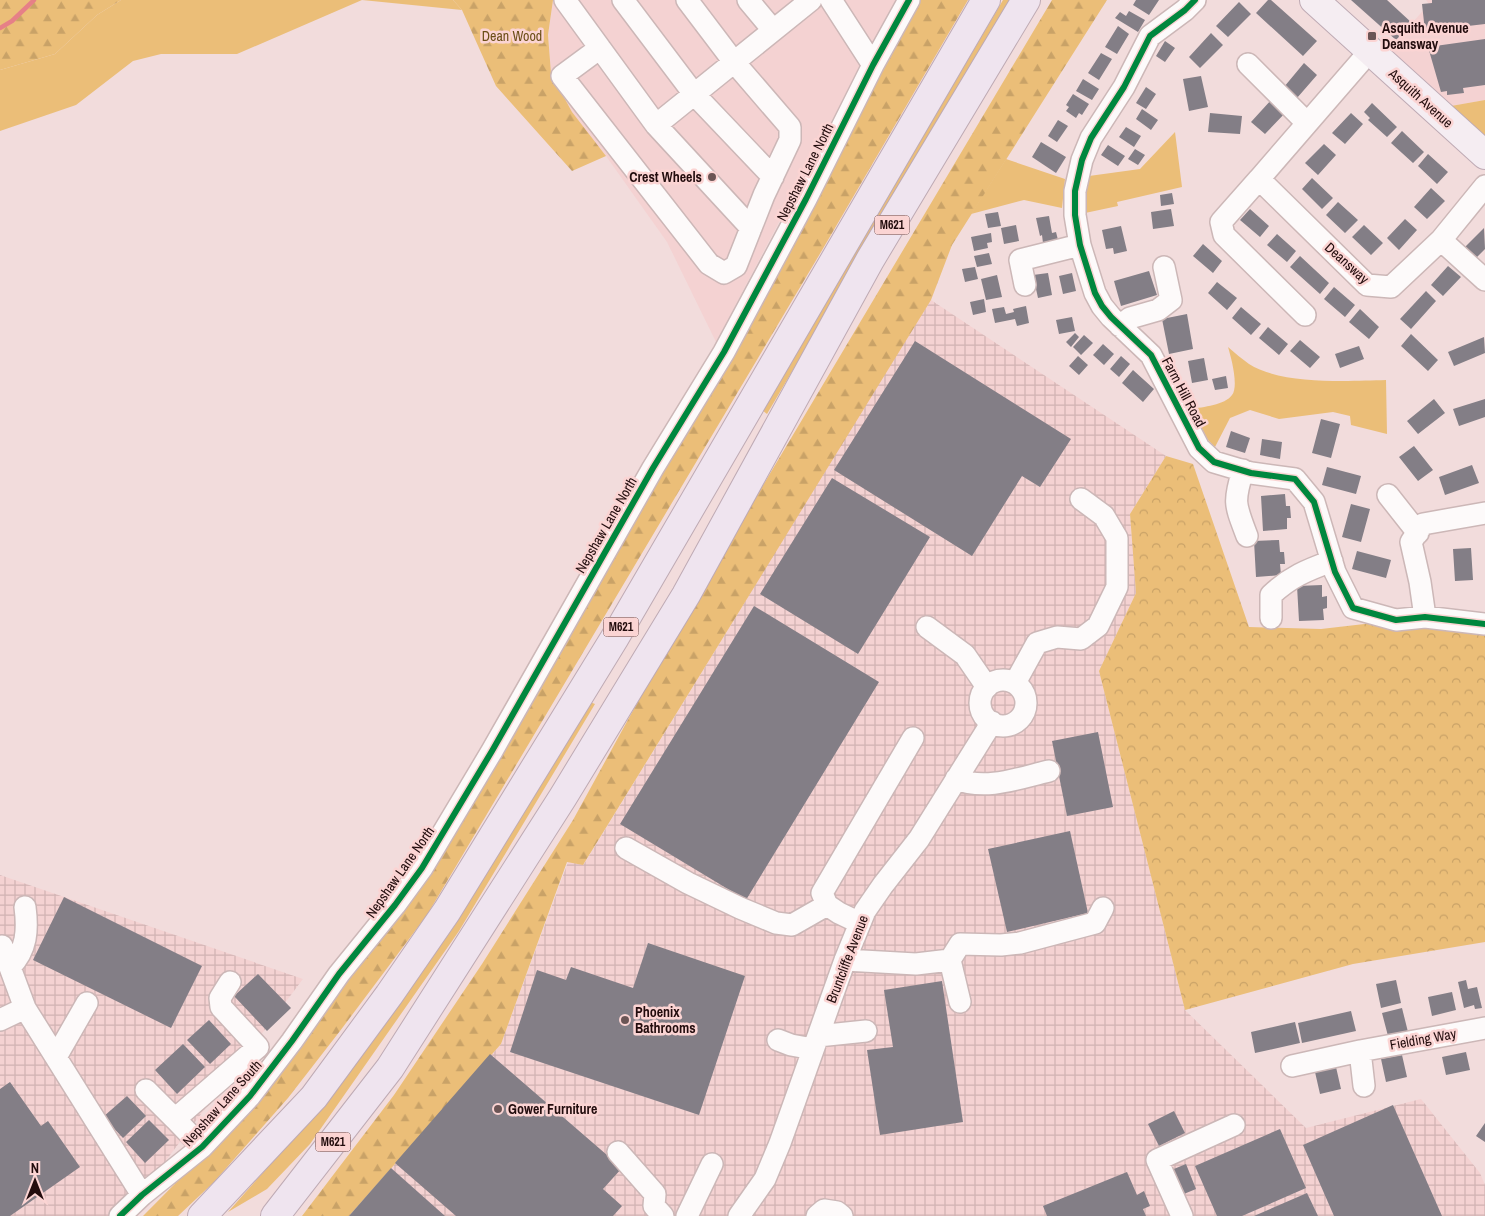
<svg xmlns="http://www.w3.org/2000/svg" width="1485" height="1216" viewBox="0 0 1485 1216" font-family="'Archivo Narrow',sans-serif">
<defs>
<pattern id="industrial-grid" width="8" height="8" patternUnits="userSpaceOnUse" patternTransform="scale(1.25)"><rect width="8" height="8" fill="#f4d2d2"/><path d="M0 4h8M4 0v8" fill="none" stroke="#d1b3b3"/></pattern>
<pattern id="forest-firs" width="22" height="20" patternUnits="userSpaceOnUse" patternTransform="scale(1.25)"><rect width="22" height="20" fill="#ebbe78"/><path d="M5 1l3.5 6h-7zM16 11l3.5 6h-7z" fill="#c9a267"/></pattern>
<pattern id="park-crowns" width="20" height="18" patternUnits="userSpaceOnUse" patternTransform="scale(1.25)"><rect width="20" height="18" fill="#ebbe78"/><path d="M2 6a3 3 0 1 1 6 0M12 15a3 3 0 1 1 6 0" fill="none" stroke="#c9a267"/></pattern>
</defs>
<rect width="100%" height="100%" fill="#f2dcdc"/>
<path fill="#f4d2d2" d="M553 0H896L716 342 667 242 606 156 572 112 551 73 548 35Z
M1426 0H1485V100L1451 106 1388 50 1429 4Z"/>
<path fill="url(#industrial-grid)" d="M931 300 1166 456 1130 514 1136 593 1099 671 1185 1010 1306 1128 1421 1099 1480 1173 1485 1185V1216H349L501 1044 568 862 584 864 734 620 859 411Z
M0 875 303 979 124 1216H0Z"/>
<path fill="#ebbe78" d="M121 0H453L462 10 362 0 237 54H161L133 61 76 105 0 131V70L55 54 97 15Z
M1003 0H1011L767 414 762 410Z
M1485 100V136L1451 106Z
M1175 132 1182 187 1117 202 1118 206 1085 213 1087 185 1089 176 1140 169Z
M1006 159 1065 179 1062 208 1024 200 971 214Z
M1228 347C1235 353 1242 359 1249 364 1282 385 1348 381 1386 380L1387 434 1351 425 1350 416 1333 412 1279 419 1250 410 1230 418 1215 447 1208 440 1191 409C1203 407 1225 405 1232 395 1239 386 1231 357 1228 347Z
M590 702 595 704 459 931 310 1144 267 1189 228 1212 327 1101 453 928Z"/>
<path fill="url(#forest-firs)" d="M0 0H121L97 15 55 54 0 70Z
M453 0H553L548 35 551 73 572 112 606 156 572 171 496 86 462 10Z
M921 0H968L821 252 427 915 340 1031 288 1098 214 1182 178 1216H143L256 1102 406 901 764 292Z
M1052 0H1107L952 245 931 300 583 865 567 862 501 1044 349 1216H302L394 1095 482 964 573 820 681 623Z"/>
<path fill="url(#park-crowns)" d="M1166 456 1193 464 1249 627 1321 629 1425 617 1485 624V942L1353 964 1185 1010 1099 671 1136 593 1130 514Z"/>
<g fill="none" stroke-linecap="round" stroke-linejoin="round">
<path stroke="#e68087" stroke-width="4.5" d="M0 28 12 21 34 0"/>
</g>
<path fill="#837e86" d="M1136 0H1159L1149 15 1133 5Z
M1268 0H1271L1317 41 1303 56 1256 13Z
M1351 0H1387L1412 23 1396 40Z
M1432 0H1485V24L1425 31 1422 4 1432 3Z
M1239 2 1251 14 1228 37 1216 26Z
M1129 11 1145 20 1138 32 1115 18 1120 12 1126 16Z
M1118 26 1129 34 1117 54 1105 47Z
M1211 33 1223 45 1200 68 1189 57Z
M1485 39V85L1463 88 1464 93 1447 95V91L1441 92 1428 47Z
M1165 41 1175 48 1165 62 1156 56Z
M1101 53 1112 59 1099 80 1088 73Z
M1304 63 1317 75 1297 98 1284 87Z
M1201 76 1208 107 1189 111 1183 79Z
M1083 79 1099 89 1092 100 1076 91Z
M1146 87 1156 94 1146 109 1136 103Z
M1073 94 1089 104 1082 115 1079 113 1076 118 1066 111 1069 107 1066 105Z
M1273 98 1287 111 1265 134 1251 122Z
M1372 103 1397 127 1387 137 1368 120 1370 118 1364 112Z
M1142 109 1158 120 1151 130 1136 119Z
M1210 113 1242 116 1240 134 1208 132Z
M1351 113 1363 124 1345 144 1332 133Z
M1058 120 1068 126 1057 142 1048 136Z
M1126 127 1141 136 1134 147 1119 137Z
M1402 131 1424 152 1413 163 1391 143Z
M1041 142 1066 157 1056 173 1032 157Z
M1324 144 1336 155 1318 175 1305 163Z
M1108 145 1125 156 1118 166 1101 155Z
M1135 149 1145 155 1138 165 1128 159Z
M1428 154 1448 172 1437 184 1418 166Z
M1312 178 1333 198 1322 209 1302 189Z
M1431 188 1445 201 1427 219 1414 207Z
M1172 193 1174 204 1161 206 1160 195Z
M1338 202 1358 220 1345 233 1326 215Z
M1171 209 1174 226 1153 229 1151 212Z
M1250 209 1269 226 1260 237 1240 220Z
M998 212 1001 226 988 228 985 214Z
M1049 216 1052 233 1056 232 1058 240 1043 243 1042 235 1040 236 1036 218Z
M1405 219 1417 230 1399 250 1387 238Z
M1016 225 1019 241 1004 244 1001 228Z
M1364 225 1383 243 1371 255 1352 237Z
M1121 226 1127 251 1114 254 1113 248 1106 249 1102 230Z
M1484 228 1485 249 1475 259 1464 248Z
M991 233 992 242 987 243 988 248 974 251 971 237Z
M1277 234 1296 251 1287 262 1267 245Z
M1203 244 1222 261 1213 273 1193 256Z
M989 253 992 264 977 267 974 256Z
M1300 256 1329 283 1320 294 1290 267Z
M1448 266 1461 277 1443 296 1431 285Z
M975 267 978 279 965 282 962 269Z
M1149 271 1157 295 1121 306 1114 281Z
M1048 273 1052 295 1038 298 1033 275Z
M1072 273 1076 291 1063 294 1059 276Z
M997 275 1002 297 986 300 981 279Z
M1217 282 1237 298 1227 310 1208 293Z
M1334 287 1355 305 1345 317 1324 299Z
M1426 291 1436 301 1411 329 1400 319Z
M984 299 986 312 973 315 970 302Z
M1026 306 1029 323 1017 326 1015 319 995 323 992 309 1004 307 1006 314 1014 312 1013 309Z
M1241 307 1261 324 1251 335 1232 318Z
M1360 309 1379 327 1369 339 1349 322Z
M1187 314 1193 349 1169 354 1162 319Z
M1072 317 1075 331 1059 334 1056 320Z
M1268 327 1288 344 1279 355 1259 338Z
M1075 333 1079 337 1071 347 1066 342Z
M1411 334 1438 360 1428 371 1401 346Z
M1084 335 1093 343 1081 355 1073 347Z
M1484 337 1485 353 1454 366 1448 352Z
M1300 340 1320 357 1310 368 1290 351Z
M915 341 1071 439 1040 487 1022 476 972 556 834 470Z
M1103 344 1114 354 1104 365 1093 355Z
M1359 346 1364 359 1340 368 1335 354Z
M1078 356 1088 365 1079 375 1069 366Z
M1121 356 1130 364 1119 377 1110 369Z
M1204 358 1208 380 1192 383 1188 361Z
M1133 370 1154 389 1143 402 1122 383Z
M1226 376 1228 388 1215 390 1212 379Z
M1434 399 1445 413 1418 434 1407 421Z
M1485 399V417L1459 426 1453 409Z
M1321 419 1340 424 1331 458 1312 453Z
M1231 431 1250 438 1245 453 1226 447Z
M1262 439 1282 442 1280 459 1260 455Z
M1414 446 1433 470 1418 481 1399 457Z
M1472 465 1479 483 1445 495 1439 477Z
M1327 467 1361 476 1356 494 1322 485Z
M832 478 930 537 858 654 760 594Z
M1285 494 1286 506H1290L1291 518H1287V529L1263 531 1261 496Z
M1351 504 1370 509 1361 542 1342 537Z
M1279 540 1280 552H1284L1285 564H1280L1281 575 1256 577 1254 541Z
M1471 548 1473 580 1455 581 1453 549Z
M1357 551 1391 560 1386 578 1352 569Z
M1322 585V597L1327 596V608L1323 609 1324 620 1299 621 1297 586Z
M754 606 879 682 746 900 620 824Z
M1098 732 1113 807 1067 816 1052 741Z
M1070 831 1088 913 1007 932 988 849Z
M64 897 202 966 171 1028 33 960Z
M648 943 745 976 699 1115 510 1052 537 970 566 980 571 967 633 988Z
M258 974 291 1008 267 1031 234 996Z
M1396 980 1401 1003 1381 1008 1376 984Z
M1466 980 1468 989 1477 987 1482 1008 1475 1009 1474 1005 1464 1008 1458 982Z
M942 981 963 1122 880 1135 867 1050 893 1047 884 990Z
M1452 992 1456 1010 1432 1016 1428 997Z
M1402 1008 1408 1032 1388 1036 1382 1013Z
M1351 1011 1356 1031 1302 1043 1298 1023Z
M209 1020 231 1044 210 1064 187 1040Z
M1295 1022 1300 1043 1255 1053 1251 1032Z
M183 1044 205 1067 177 1094 155 1070Z
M1466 1052 1470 1070 1446 1075 1442 1057Z
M490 1054 622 1168 603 1189 622 1206 613 1216H456L395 1163Z
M1402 1055 1407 1077 1386 1082 1381 1059Z
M1336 1067 1341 1089 1320 1094 1315 1072Z
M10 1082 41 1126 48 1121 80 1167 10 1216H0V1089Z
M127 1096 146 1116 123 1138 103 1117Z
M1393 1105 1442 1216H1334L1303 1145Z
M1174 1111 1185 1133 1159 1146 1148 1124Z
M149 1120 169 1140 145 1163 126 1142Z
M1485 1123V1142L1476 1136Z
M1280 1129 1306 1188 1242 1216H1217L1195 1166Z
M1186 1164 1196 1189 1179 1196 1169 1171Z
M391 1168 445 1216H349Z
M1127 1172 1137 1195 1144 1191 1150 1206 1143 1209 1146 1216H1047L1043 1206Z
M1307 1193 1318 1216H1254Z"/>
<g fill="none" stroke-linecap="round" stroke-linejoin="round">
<defs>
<path id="minor" d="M565 0 656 125 751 228
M623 0 694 94 773 177
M748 0 773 30
M831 0 873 65
M1195 0 1185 10 1150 36 1124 87 1091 138 1082 160 1075 191V215L1080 245 1095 293 1102 306 1111 317 1151 355 1199 448 1214 462 1251 473 1295 479 1314 502 1335 572 1353 608 1396 620 1425 617 1485 624
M600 48 562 76 709 264 724 273 736 266 764 195 790 140V127L734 62 687 0
M1369 52 1259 179 1367 285 1391 287 1441 240 1485 186
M1248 64 1307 123
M656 125 811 0
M1259 179 1221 222 1224 235 1305 315
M1441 240 1485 280
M1025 285 1020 260 1080 245
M1120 326 1130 318 1158 310 1171 300 1164 267
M1243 470C1233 503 1235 504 1247 536
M1388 495 1418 533
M1425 617 1420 582 1411 542 1423 524 1485 513
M1271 618V595C1290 577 1307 570 1332 561
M927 627 965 655 987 687
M980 703a23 23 0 1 1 46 0a23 23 0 1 1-46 0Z
M1015 683 1037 643 1057 637 1081 639 1098 626 1117 587V538L1104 516 1081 499
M956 779C986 791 1019 778 1049 771
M626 848 688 883 740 908 776 923 792 925 827 905
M860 923 839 913 827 905 822 893 913 738
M0 947 2 946 25 1008 142 1195
M845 960 916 964 950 960
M10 967C27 950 28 930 25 907
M960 1002 950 960 960 944 1001 945 1020 943 1095 923 1103 908
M0 1020 25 1008
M818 1036 866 1031
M778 1040 791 1045 813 1049
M1360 1051 1364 1086
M56 1057 87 1003
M1292 1066 1360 1051 1485 1028
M146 1090 175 1119
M202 1147 175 1119 258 1047 221 1007 220 998 230 982
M618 1152 655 1194 654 1206 663 1216
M120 1216 142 1195 202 1147 250 1096 292 1041 339 974 395 905 422 868 492 751 653 468 724 352 806 199 873 65 909 0
M687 1216 712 1164
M739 1216 765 1179 780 1143 845 960 865 911 883 885 919 839 992 722
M817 1216 824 1210 837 1212 842 1216
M1182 1216 1157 1160 1234 1125"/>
<path id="major" d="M1314 0 1485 155"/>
<path id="highway" d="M202 1216 314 1097 389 995 447 911 614 639 986 0
M275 1216 390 1068 563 797 686 595 870 260 1026 0"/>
</defs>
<use href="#minor" stroke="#ccb7b7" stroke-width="24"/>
<use href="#major" stroke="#beaab4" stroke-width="30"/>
<use href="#highway" stroke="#beaab4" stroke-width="30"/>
<use href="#minor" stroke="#fdfafa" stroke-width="21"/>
<use href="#major" stroke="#f5edf2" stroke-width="28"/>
<use href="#highway" stroke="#efe4ef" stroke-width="28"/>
<defs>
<path id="cycleway" d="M1195 0 1185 10 1150 36 1124 87 1091 138 1082 160 1075 191V215L1080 245 1095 293 1102 306 1111 317 1151 355 1199 448 1214 462 1251 473 1295 479 1314 502 1335 572 1353 608 1396 620 1425 617 1485 624
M120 1216 142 1195 202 1147 250 1096 292 1041 339 974 395 905 422 868 492 751 653 468 724 352 806 199 873 65 909 0"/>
</defs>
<use href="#cycleway" stroke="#fbd4d3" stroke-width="9"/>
<use href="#cycleway" stroke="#00873e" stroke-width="6"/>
</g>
<g fill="#6b5555" stroke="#fbd4d3" stroke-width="2">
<rect x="1367" y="31" width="10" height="10" rx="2.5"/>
<circle cx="712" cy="177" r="5"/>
<circle cx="625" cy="1020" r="5"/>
<circle cx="498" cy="1109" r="5"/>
</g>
<g text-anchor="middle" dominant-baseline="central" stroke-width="5" stroke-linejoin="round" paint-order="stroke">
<g fill="#fbd4d3" stroke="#634848" stroke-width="1">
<rect x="874.5" y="215.5" width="35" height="19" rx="4"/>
<rect x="603.5" y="617.5" width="35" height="19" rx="4"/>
<rect x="315.5" y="1132.5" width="35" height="19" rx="4"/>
</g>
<g font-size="12" font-weight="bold" fill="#220c0d">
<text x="892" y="225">M621</text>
<text x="621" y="627">M621</text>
<text x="333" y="1142">M621</text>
</g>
<g font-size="14" font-weight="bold" fill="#220c0d" stroke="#fbd4d3" text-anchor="start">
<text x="1382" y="28">Asquith Avenue<tspan x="1382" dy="16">Deansway</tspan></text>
<text x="702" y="177" text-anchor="end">Crest Wheels</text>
<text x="635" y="1012">Phoenix<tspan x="635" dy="16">Bathrooms</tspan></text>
<text x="508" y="1109">Gower Furniture</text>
</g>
<g font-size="14" fill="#6b4e17" stroke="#fbd4d3">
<text x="512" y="36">Dean Wood</text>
</g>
<g font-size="14" fill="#220c0d" stroke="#fbd4d3">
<text transform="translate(1421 98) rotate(42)">Asquith Avenue</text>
<text transform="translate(805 172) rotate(-63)">Nepshaw Lane North</text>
<text transform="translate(1347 263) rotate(42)">Deansway</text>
<text transform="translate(1184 392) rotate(62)">Farm Hill Road</text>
<text transform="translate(606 525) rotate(-60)">Nepshaw Lane North</text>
<text transform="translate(400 872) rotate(-55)">Nepshaw Lane North</text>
<text transform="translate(847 959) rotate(-69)">Bruntcliffe Avenue</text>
<text transform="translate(1423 1039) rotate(-10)">Fielding Way</text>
<text transform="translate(222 1103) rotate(-48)">Nepshaw Lane South</text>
</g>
</g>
<g transform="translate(35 1181)" stroke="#fbd4d3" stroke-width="4" paint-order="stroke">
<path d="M0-4L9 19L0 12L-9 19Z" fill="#220c0d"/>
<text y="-8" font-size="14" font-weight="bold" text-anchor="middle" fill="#220c0d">N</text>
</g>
</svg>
